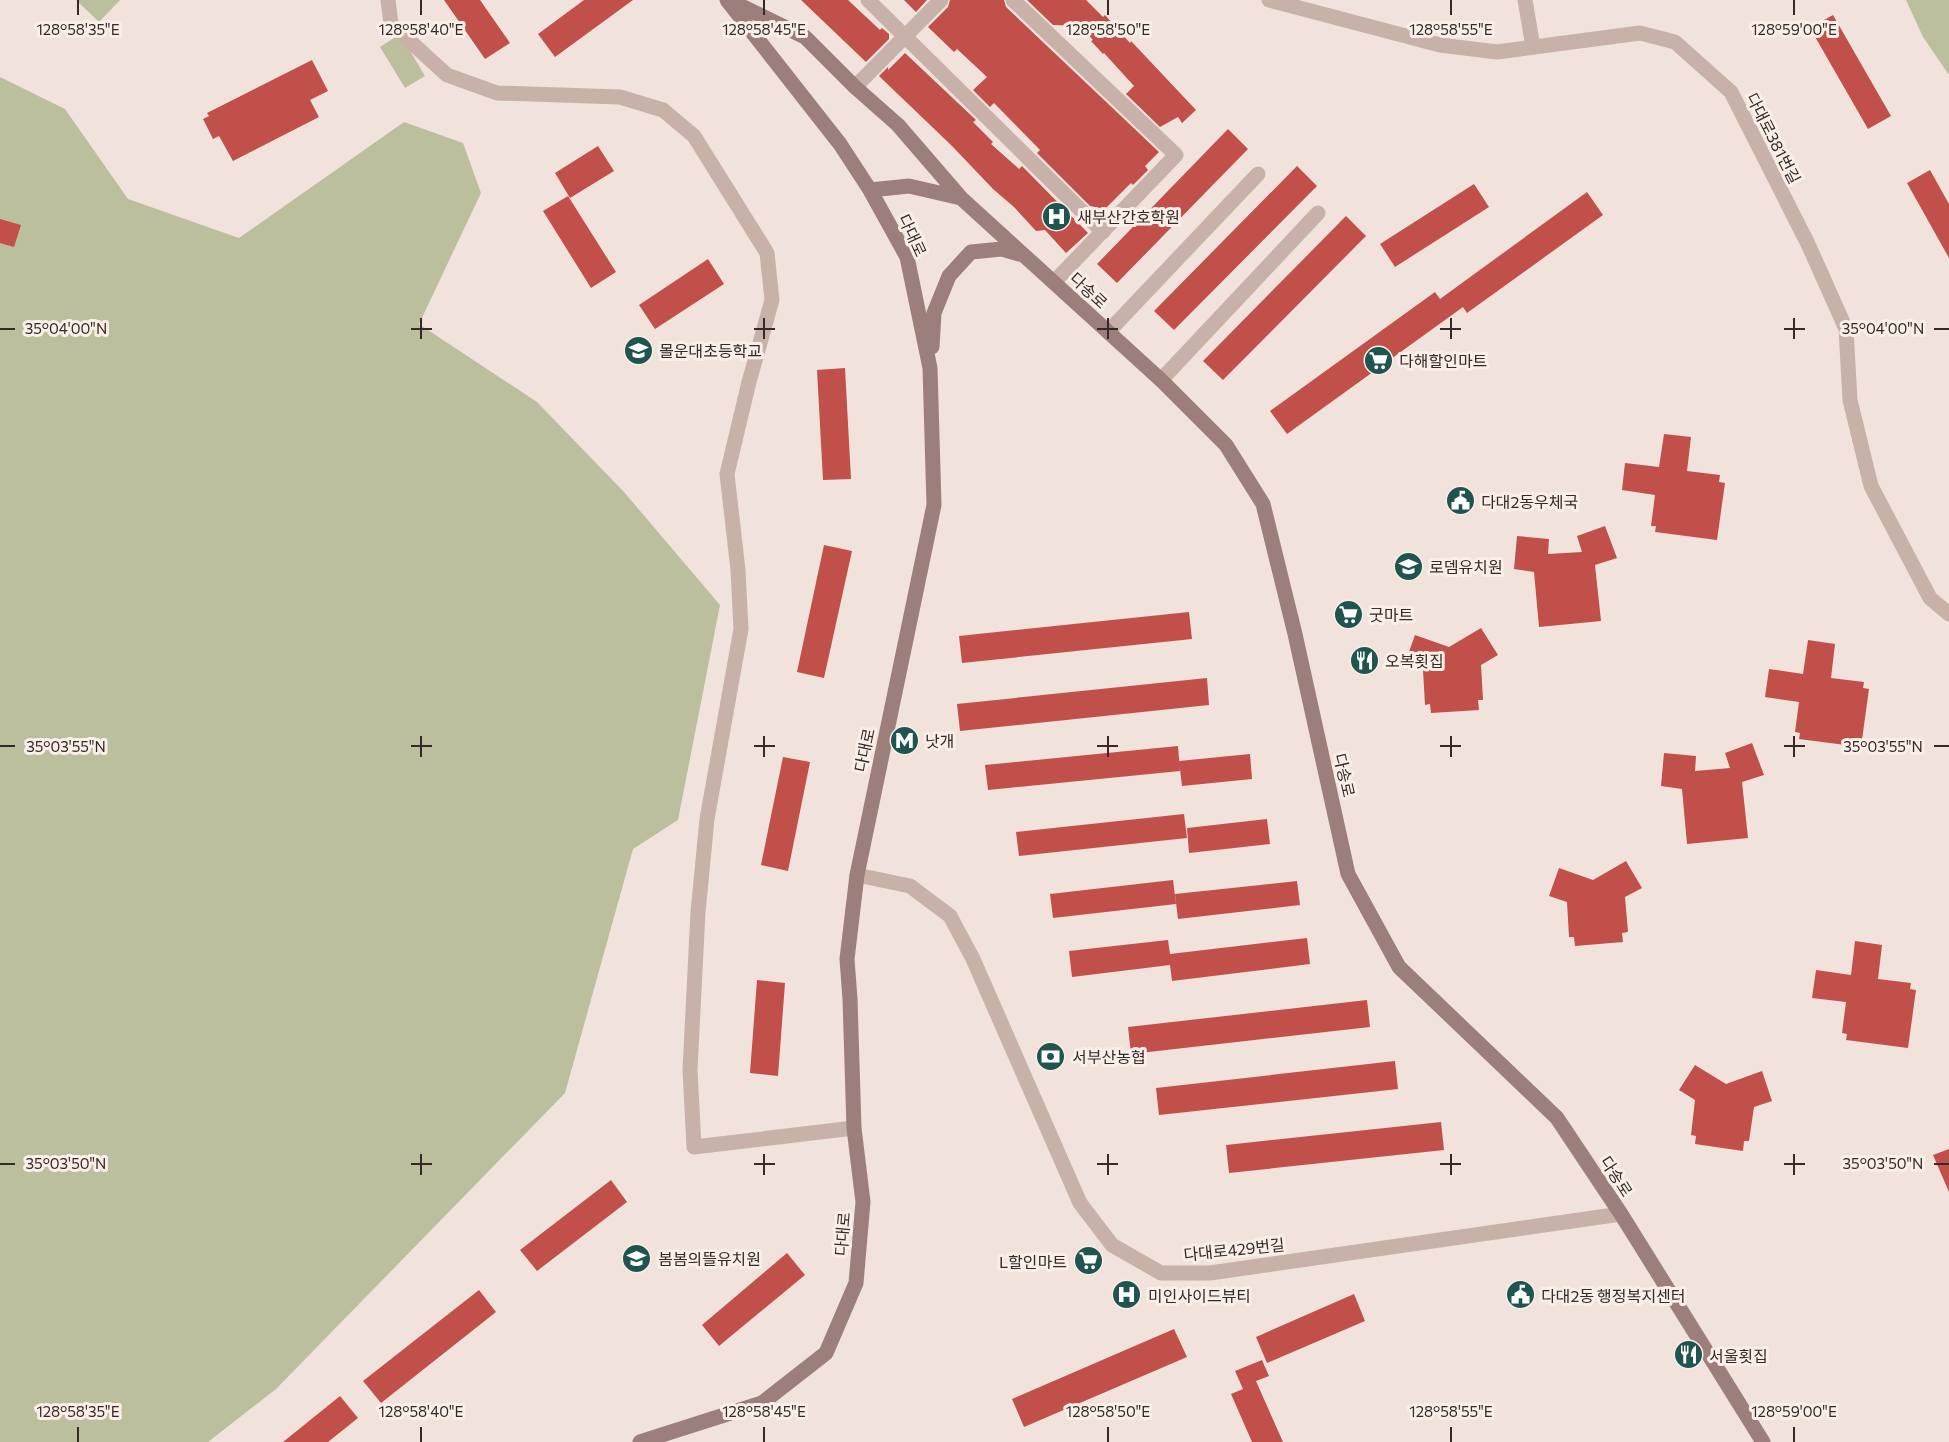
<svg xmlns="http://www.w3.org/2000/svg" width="1949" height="1442" viewBox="0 0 1949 1442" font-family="Commissioner,'Noto Sans KR',sans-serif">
<rect width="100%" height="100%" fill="#f1e3dc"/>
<path fill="#bbbf9d" d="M76 0H120L99 22Z
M1906 0H1949V75L1923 37Z
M400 34 425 76 405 88 380 47Z
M0 77 65 109 128 199 239 238 404 122 463 143 481 193 419 324 537 402 624 492 720 605 678 820 633 849 565 1093 276 1389 208 1442H0Z"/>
<path fill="#c14f4a" d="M444 0H480L510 43 485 59Z
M584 0H633L555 57 538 34Z
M801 0H848L880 30 882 28 889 34V39L866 62Z
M904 0H927L916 12Z
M950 0H1004L1006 7 1159 152 1145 166 1148 170 1133 185 1131 183 1105 209 1090 206 1037 153 1040 150 994 103 990 107 973 90 987 77 957 49 954 52 928 27 948 7Z
M1027 0H1086L1103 17 1105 15 1130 43 1131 41 1196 110 1182 123 1178 117 1160 127 1126 94 1134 86 1104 53 1103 54 1091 41 1093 40 1080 26 1053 25Z
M1833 15 1891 116 1868 129 1810 28Z
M905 53 976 120 973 122 993 142 991 144 1019 169 1022 166 1088 233 1066 253 1045 230 1036 231 1014 207 993 189 952 146 879 76 888 67V70Z
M312 60 328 91 310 100 319 117 233 161 219 136 213 139 203 119 209 116 207 113Z
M1228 129 1248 149 1117 283 1097 264Z
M598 146 614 171 570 198 555 173Z
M1297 166 1317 186 1174 330 1154 311Z
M1930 170 1949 204V258L1907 183Z
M1474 184 1489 207 1395 267 1380 244Z
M1587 192 1603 215 1467 313 1463 307 1287 434 1270 411 1435 292 1440 299Z
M568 196 616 272 591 288 543 211Z
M1346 216 1366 236 1223 380 1203 361Z
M0 219 21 225 14 247 0 243Z
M708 259 724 284 655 329 639 305Z
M845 368 851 479 823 480 817 370Z
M1664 434 1691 437 1687 471 1720 475 1719 482 1725 483 1717 540 1655 532 1656 526H1651L1655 495 1622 490 1625 463 1659 467Z
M1605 526 1617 558 1595 565 1601 621 1539 627 1534 572 1514 569 1517 536 1549 539 1548 554 1582 552 1577 536Z
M824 545 852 551 824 678 797 672Z
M1189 612 1192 639 962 663 959 636Z
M1481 628 1498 655 1481 665 1483 700H1478L1479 710 1431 713 1430 704 1425 705 1423 670 1405 663 1415 635 1449 647Z
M1808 640 1835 644 1831 678 1864 682 1863 688 1869 689 1861 747 1799 739 1800 733 1795 732 1799 702 1765 697 1769 669 1803 674Z
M1207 678 1209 705 960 731 957 704Z
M1752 743 1764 775 1742 782 1748 838 1687 844 1682 789 1661 786 1664 753 1696 756 1695 771 1730 768 1725 753Z
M1178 746 1180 771 988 790 985 765Z
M1250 754 1252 779 1182 786 1179 761Z
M783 757 810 762 788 871 761 865Z
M1184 814 1187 838 1019 856 1016 832Z
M1267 819 1270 844 1189 853 1187 828Z
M1626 861 1642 888 1625 897 1628 932 1622 933 1623 942 1575 946 1574 937H1569L1567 902 1549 896 1559 868 1593 880Z
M1173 880 1176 904 1053 918 1050 894Z
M1297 881 1300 905 1178 919 1175 894Z
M1307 938 1310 964 1172 981 1170 965 1072 977 1069 951 1168 940 1170 954Z
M1855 941 1882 945 1878 979 1911 983 1910 989 1916 990 1908 1048 1846 1040 1847 1034 1842 1033 1846 1002 1812 998 1816 970 1851 975Z
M757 980 785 983 778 1076 750 1073Z
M1367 1000 1370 1027 1131 1054 1128 1027Z
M1395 1061 1398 1089 1159 1115 1156 1088Z
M1695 1065 1726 1084 1762 1071 1772 1101 1754 1107 1749 1141H1744L1743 1151 1695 1144 1696 1136 1691 1135 1695 1100 1679 1090Z
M1441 1122 1444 1150 1229 1173 1226 1145Z
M1949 1149V1192L1933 1155Z
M611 1180 627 1202 537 1271 520 1250Z
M787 1253 805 1275 719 1346 702 1325Z
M479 1290 496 1312 381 1403 363 1381Z
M1354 1294 1365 1321 1267 1363 1256 1337Z
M1174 1329 1187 1357 1024 1427 1012 1399Z
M1262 1360 1269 1376 1256 1381 1283 1442H1252L1231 1394 1243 1389 1235 1371Z
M340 1396 358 1418 328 1442H283Z"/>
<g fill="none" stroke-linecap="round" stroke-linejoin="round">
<path stroke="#c8b1a8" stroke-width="15" d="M388 0 391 24 447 75 497 93 620 97 663 110 694 136 767 253 772 300 749 382 727 474 738 570 741 629 707 819 698 912 690 1070 694 1147 854 1128
M868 0 1103 232
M1013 0 1176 155 1054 282
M1269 0 1440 45 1497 52 1640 33 1675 42 1731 92 1808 244 1846 329 1850 400 1871 486 1930 598 1949 614
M1525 0 1533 47
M855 87 941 0
M1108 332 1258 174
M1161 380 1318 213
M857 875 910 886 950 916 973 959 1080 1203 1112 1245 1161 1273H1210L1621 1214"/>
<path stroke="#9c7f7a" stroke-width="15" d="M729 0 805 37 855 87 898 125 961 198
M870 190 909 186 961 198 1161 380 1226 445 1263 504 1295 634 1348 874 1399 967 1557 1118 1621 1214 1763 1442
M932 347 934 313 949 276 971 252 1002 249 1019 254
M640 1442 762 1403 826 1353 856 1283 863 1202 854 1128 850 999 847 959 857 875 934 505 930 368 907 257 870 190 840 144 727 0"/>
</g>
<path fill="none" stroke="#362a28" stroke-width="2" d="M78 0V15M421 0V15M764 0V15M1108 0V15M1451 0V15M1794 0V15M421 318V339M764 318V339M1108 318V339M1451 318V339M1794 318V339M0 329H15M411 329H432M754 329H775M1097 329H1118M1440 329H1461M1784 329H1805M1934 329H1949M421 736V757M764 736V757M1108 736V757M1451 736V757M1794 736V757M0 746H15M411 746H432M754 746H775M1097 746H1118M1440 746H1461M1784 746H1805M1934 746H1949M421 1154V1175M764 1154V1175M1108 1154V1175M1451 1154V1175M1794 1154V1175M0 1164H15M411 1164H432M754 1164H775M1097 1164H1118M1440 1164H1461M1784 1164H1805M1934 1164H1949M78 1427V1442M421 1427V1442M764 1427V1442M1108 1427V1442M1451 1427V1442M1794 1427V1442"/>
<defs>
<symbol id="hospital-disc" viewBox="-11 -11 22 22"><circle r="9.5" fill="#1f554e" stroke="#f9eee8"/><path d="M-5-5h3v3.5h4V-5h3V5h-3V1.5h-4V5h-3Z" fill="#fff"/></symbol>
<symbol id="school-disc" viewBox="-11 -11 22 22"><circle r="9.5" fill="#1f554e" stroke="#f9eee8"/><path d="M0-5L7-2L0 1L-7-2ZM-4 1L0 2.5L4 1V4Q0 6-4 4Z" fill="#fff"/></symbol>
<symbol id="supermarket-disc" viewBox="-11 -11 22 22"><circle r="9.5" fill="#1f554e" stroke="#f9eee8"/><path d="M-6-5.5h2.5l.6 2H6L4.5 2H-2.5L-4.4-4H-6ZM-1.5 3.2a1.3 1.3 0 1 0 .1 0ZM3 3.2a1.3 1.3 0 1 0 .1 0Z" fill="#fff"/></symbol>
<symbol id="civic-disc" viewBox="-11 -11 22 22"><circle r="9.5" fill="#1f554e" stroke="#f9eee8"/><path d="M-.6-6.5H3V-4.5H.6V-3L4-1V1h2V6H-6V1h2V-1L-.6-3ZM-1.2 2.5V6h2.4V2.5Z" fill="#fff"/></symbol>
<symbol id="restaurant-disc" viewBox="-11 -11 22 22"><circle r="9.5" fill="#1f554e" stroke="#f9eee8"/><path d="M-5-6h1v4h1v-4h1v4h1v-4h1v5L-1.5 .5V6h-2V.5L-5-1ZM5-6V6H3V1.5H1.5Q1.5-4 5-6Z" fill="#fff"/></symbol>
<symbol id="metro-disc" viewBox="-11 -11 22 22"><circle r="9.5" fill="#1f554e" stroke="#f9eee8"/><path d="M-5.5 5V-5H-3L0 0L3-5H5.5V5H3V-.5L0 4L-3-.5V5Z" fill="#fff"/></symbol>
<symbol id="bank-disc" viewBox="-11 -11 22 22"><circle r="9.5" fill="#1f554e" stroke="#f9eee8"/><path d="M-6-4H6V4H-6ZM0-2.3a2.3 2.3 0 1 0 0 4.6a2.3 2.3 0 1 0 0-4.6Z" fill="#fff"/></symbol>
</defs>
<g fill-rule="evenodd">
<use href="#hospital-disc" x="1040" y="200" width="33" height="33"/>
<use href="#school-disc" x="622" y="334" width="33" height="33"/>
<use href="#supermarket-disc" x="1362" y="344" width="33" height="33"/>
<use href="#civic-disc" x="1444" y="484" width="33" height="33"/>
<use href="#school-disc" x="1392" y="550" width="33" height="33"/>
<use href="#supermarket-disc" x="1332" y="598" width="33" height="33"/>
<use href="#restaurant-disc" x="1348" y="644" width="33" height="33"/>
<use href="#metro-disc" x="888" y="724" width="33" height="33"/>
<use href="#bank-disc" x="1034" y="1040" width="33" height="33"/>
<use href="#school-disc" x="620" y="1242" width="33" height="33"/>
<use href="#supermarket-disc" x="1072" y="1244" width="33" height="33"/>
<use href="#hospital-disc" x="1110" y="1278" width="33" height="33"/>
<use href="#civic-disc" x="1504" y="1278" width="33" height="33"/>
<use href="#restaurant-disc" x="1672" y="1338" width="33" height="33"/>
</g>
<g text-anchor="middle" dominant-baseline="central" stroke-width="6" stroke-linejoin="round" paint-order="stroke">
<g font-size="16" fill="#362a28" stroke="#f9eee8">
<text transform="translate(1774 138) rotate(63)">다대로381번길</text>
<text transform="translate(913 235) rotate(65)">다대로</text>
<text transform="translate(1089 290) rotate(43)">다송로</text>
<text transform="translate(864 750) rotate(-78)">다대로</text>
<text transform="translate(1345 775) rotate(77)">다송로</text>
<text transform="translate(1617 1176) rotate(57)">다송로</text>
<text transform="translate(842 1234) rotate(-85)">다대로</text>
<text transform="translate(1234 1249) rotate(-6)">다대로429번길</text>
</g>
<g font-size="16" fill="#362a28" stroke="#f9eee8" text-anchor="start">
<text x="1077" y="216">새부산간호학원</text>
<text x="659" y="350">몰운대초등학교</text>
<text x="1399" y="360">다해할인마트</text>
<text x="1481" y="501">다대2동우체국</text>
<text x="1429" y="566">로뎀유치원</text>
<text x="1369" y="614">굿마트</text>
<text x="1385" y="660">오복횟집</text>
<text x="925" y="740">낫개</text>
<text x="1072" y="1056">서부산농협</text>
<text x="658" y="1258">봄봄의뜰유치원</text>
<text x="1067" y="1261" text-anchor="end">L할인마트</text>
<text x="1148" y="1295">미인사이드뷰티</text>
<text x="1541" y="1295">다대2동 행정복지센터</text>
<text x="1709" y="1355">서울횟집</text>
</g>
</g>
<g font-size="15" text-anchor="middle" fill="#362a28" stroke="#f9eee8" stroke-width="6" stroke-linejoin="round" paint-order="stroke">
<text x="78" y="35">128°58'35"E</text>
<text x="421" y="35">128°58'40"E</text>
<text x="764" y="35">128°58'45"E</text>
<text x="1108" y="35">128°58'50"E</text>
<text x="1451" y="35">128°58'55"E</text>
<text x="1794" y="35">128°59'00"E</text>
<text x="66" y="334">35°04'00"N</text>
<text x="1883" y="334">35°04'00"N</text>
<text x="66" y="752">35°03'55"N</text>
<text x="1883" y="752">35°03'55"N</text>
<text x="66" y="1169">35°03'50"N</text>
<text x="1883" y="1169">35°03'50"N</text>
<text x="78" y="1417">128°58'35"E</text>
<text x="421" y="1417">128°58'40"E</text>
<text x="764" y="1417">128°58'45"E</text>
<text x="1108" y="1417">128°58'50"E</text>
<text x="1451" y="1417">128°58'55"E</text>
<text x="1794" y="1417">128°59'00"E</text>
</g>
</svg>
